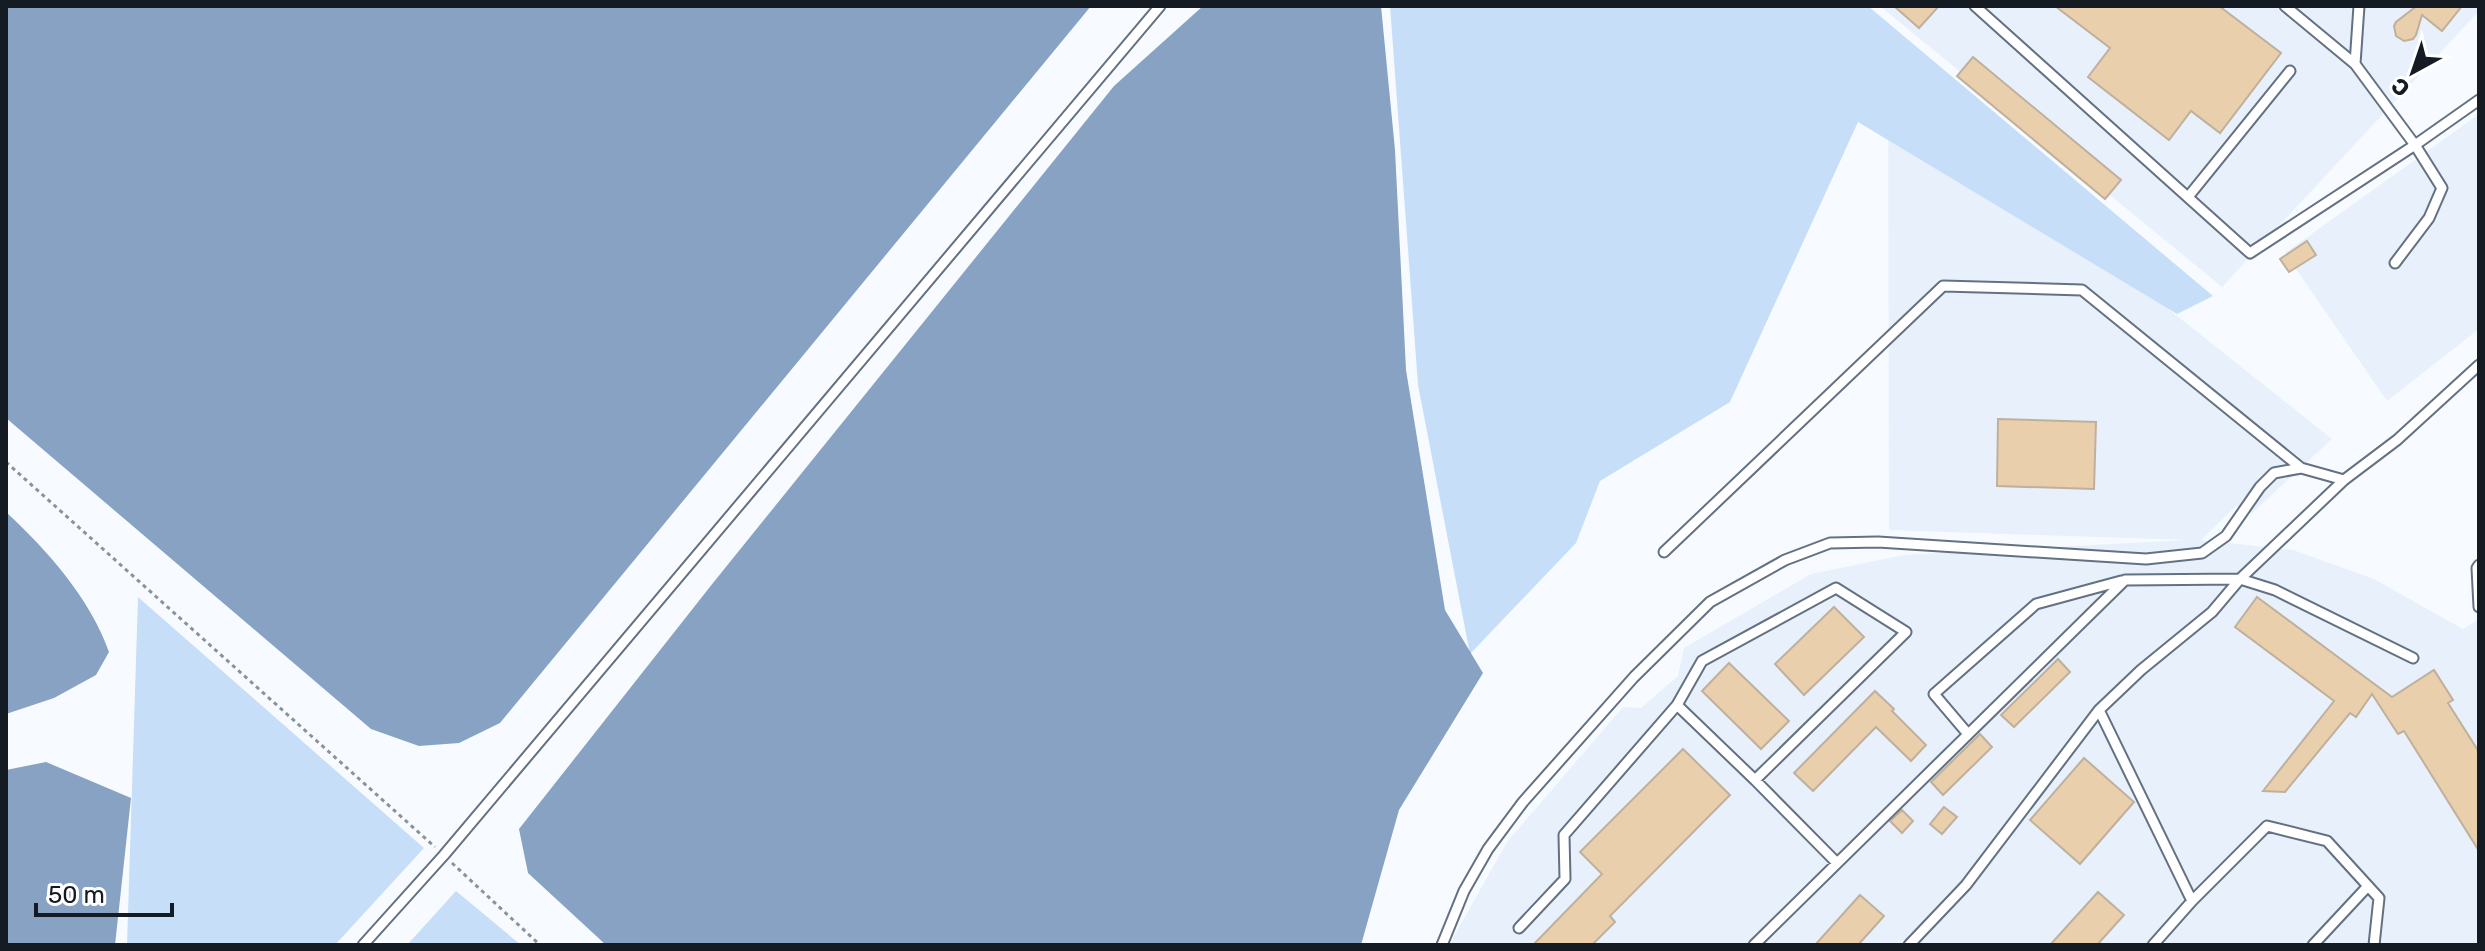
<svg xmlns="http://www.w3.org/2000/svg" width="2485" height="951" viewBox="0 0 2485 951" font-family="Rubik,sans-serif">
<rect width="100%" height="100%" fill="#f7fbff"/>
<path fill="#e8f0fb" d="M1880 6H2479V11L2222 287Z
M1888 86 2332 439 2252 513 2236 506 2201 540 2293 550 2374 579 2463 629 2479 619V945H1449L1507 842 1623 707 1641 708 1678 676 1684 648 1811 574 1904 555 2186 540 1889 530Z
M2479 114V329L2387 401 2285 253Z"/>
<path fill="#c7def9" d="M1390 6H1868L2213 296 2177 314 1858 122 1730 402 1600 481 1576 543 1470 654 1418 385Z
M138 597 424 848 335 945H127Z
M456 891 521 945H407Z"/>
<path fill="#87a2c2" d="M6 6H1091L500 723 459 743 419 746 371 729 6 418Z
M1203 6H1381L1395 150 1406 370 1445 610 1483 673 1399 810 1361 945H606L528 873 519 829 713 583 1114 86Z
M6 512C47 550 90 598 109 652L96 675 54 698 6 714Z
M46 762 131 798 115 945H6V770Z"/>
<path fill="#e9cfac" stroke="#bfb09d" stroke-width="2" d="M1894 6H1939L1919 28Z
M2055 6H2219L2281 53 2220 133 2191 111 2169 140 2088 77 2110 48Z
M2411 6H2462L2442 31 2422 15 2416 35 2413 39 2404 41 2396 36 2394 26 2396 22 2414 8Z
M1973 57 2121 180 2105 199 1957 76Z
M2307 241 2316 255 2289 272 2280 259Z
M1998 419 2096 422 2094 489 1997 486Z
M2257 597 2392 697 2434 670 2453 700 2448 703 2479 752V851L2404 731 2398 734 2372 694 2356 717 2350 713 2285 792 2263 791 2334 701 2235 627Z
M1834 607 1864 637 1804 695 1775 664Z
M2058 659 2070 672 2014 727 2001 715Z
M1729 663 1789 721 1761 749 1702 691Z
M1875 691 1894 709 1892 711 1926 745 1911 761 1876 727 1813 791 1794 773Z
M1980 734 1992 747 1943 795 1931 782Z
M1683 749 1730 795 1610 916 1615 922 1592 945H1533L1602 874 1580 852Z
M2084 758 2134 802 2080 864 2030 820Z
M1944 807 1957 817 1942 834 1930 824Z
M1902 810 1913 821 1902 833 1890 821Z
M2098 892 2124 915 2097 945H2050Z
M1860 895 1884 916 1858 945H1815Z"/>
<g fill="none" stroke-linecap="round" stroke-linejoin="round">
<defs>
<path id="service" d="M1975 6 2250 253 2415 145 2479 100
M2285 6 2355 64 2415 145 2442 188 2429 218 2395 263
M2355 64 2359 6
M2188 197 2290 71
M1664 552 1943 286 2082 290 2301 468 2344 480
M2479 565 2477 568 2479 607
M1677 705 1755 780 1837 863
M2099 710 2192 901
M1968 734 1934 694 2036 604 2121 581
M1519 928 1565 879 1564 835 1677 705 1702 661 1836 588 1906 632 1755 780
M363 945 444 855 1160 6
M1442 945 1464 891 1488 849 1523 802 1634 677 1710 602 1785 560 1830 543 1878 542 2146 559 2202 553 2226 536 2260 487 2274 473 2301 468
M1754 945 2125 580 2240 579 2275 590 2413 658
M1909 945 1966 885 2099 710 2141 670 2212 612 2240 579 2344 480 2397 440 2479 365
M2153 945 2192 901 2267 826 2327 841 2379 898 2374 945
M2313 945 2368 886"/>
</defs>
<use href="#service" stroke="#637182" stroke-width="13"/>
<path stroke="#8d9297" stroke-width="3" stroke-dasharray="4 4" stroke-linecap="butt" d="M6 462 435 847
M452 863 540 945"/>
<use href="#service" stroke="#fff" stroke-width="9"/>
</g>
<rect width="2485" height="951" fill="none" stroke="#151b22" stroke-width="16"/>
<g transform="translate(2413 72) rotate(220)" stroke="#ffffff" stroke-width="6" paint-order="stroke">
<path d="M0-6L14 30L0 20L-14 30Z" fill="#151b22"/>
<text y="-12" font-size="22" font-weight="bold" text-anchor="middle" fill="#151b22">С</text>
</g>
<path d="M36 903v12h136v-12" fill="none" stroke="#151b22" stroke-width="4"/>
<text x="48" y="903" font-size="24" fill="#151b22" stroke="#ffffff" stroke-width="6" paint-order="stroke">50 m</text>
</svg>
